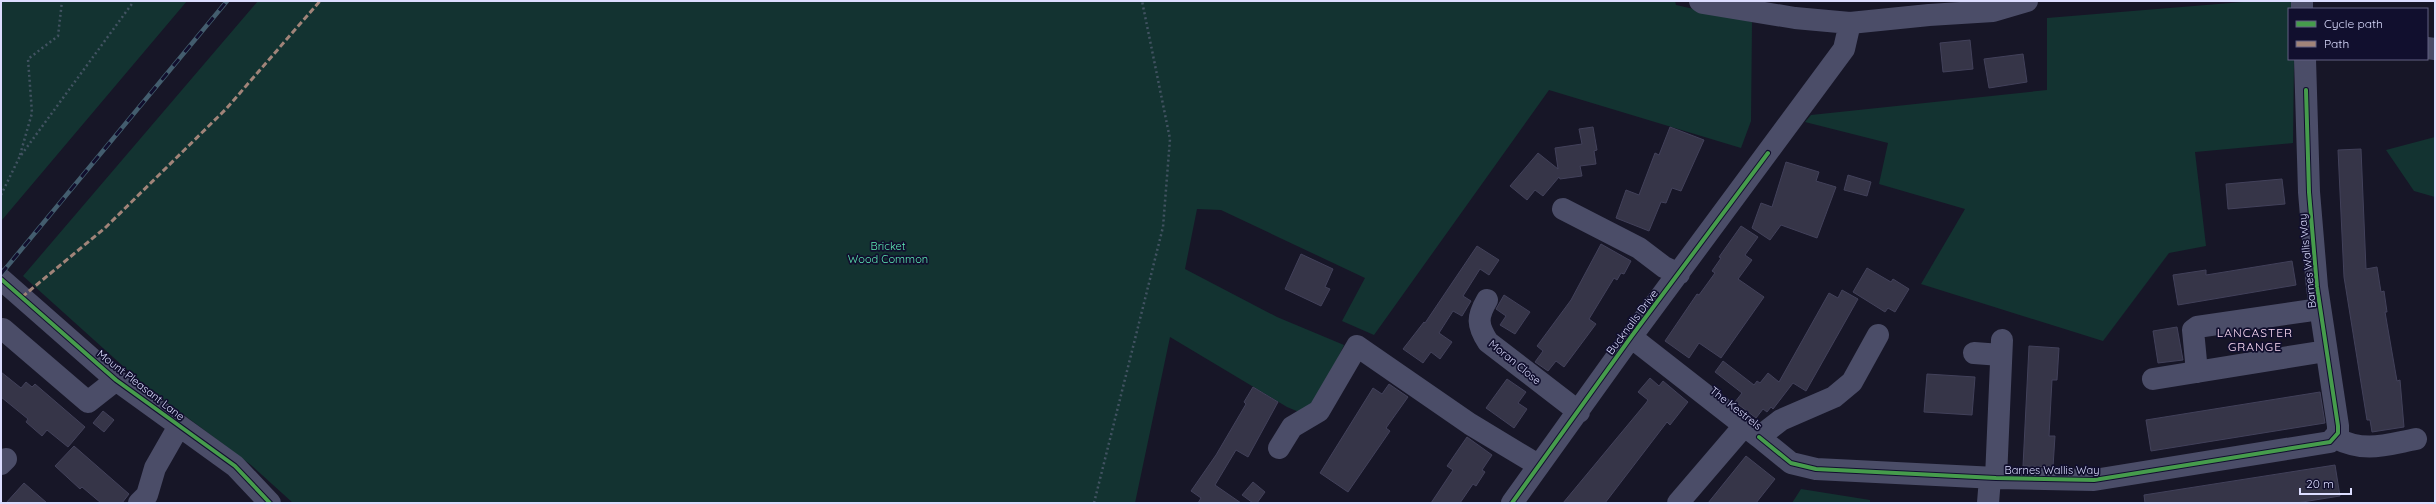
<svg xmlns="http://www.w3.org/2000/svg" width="2436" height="504" viewBox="0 0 2436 504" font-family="Quicksand,sans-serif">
<rect width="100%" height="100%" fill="#171627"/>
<path fill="#133331" d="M1 1H187L2 220H1Z
M258 1H1675L1676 5 1752 22 1751 121 1741 148 1549 90 1374 335 1342 321 1365 278 1221 210 1197 209 1185 269 1277 317 1344 345 1315 405 1299 412 1287 407 1170 337 1135 503H293L251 465 144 385 23 276Z
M2255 1H2295V9H2289V59H2294L2293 143 2195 152 2206 246 2169 253 2103 341 1921 284 1965 209 1879 184 1888 143 1805 122 1811 115 2047 90V18Z
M2435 137V197L2414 191 2386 150Z
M1801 489 1870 500V503H1792Z"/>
<path fill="#363548" stroke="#42415a" d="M1970 40 1973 69 1943 72 1940 43Z
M2023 54 2027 82 1989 88 1984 59Z
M1593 127 1597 150 1594 151 1596 164 1580 166 1582 176 1560 179 1559 177 1543 196 1535 190 1527 200 1510 186 1538 153 1558 169 1555 148 1582 144 1579 129Z
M1670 127 1704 140 1681 191 1672 188 1666 203 1661 202 1649 231 1616 218 1626 190 1639 195 1655 153 1659 155Z
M2361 149 2366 269 2377 267 2381 292 2384 291 2387 312H2385L2397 381 2400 380 2404 427 2372 432 2370 420H2367L2344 277 2338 150Z
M1786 162 1819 172 1816 181 1836 187 1817 238 1781 225 1770 240 1752 228 1761 203 1772 207Z
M1848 175 1871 182 1867 196 1844 190Z
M2282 179 2285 204 2228 209 2226 184Z
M1741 226 1758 237 1745 255 1752 260 1738 279 1764 297 1721 358 1699 343 1689 358 1665 341 1697 294 1699 295 1715 273 1712 271 1721 258 1719 257Z
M1601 244 1631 261 1624 274 1621 273 1617 280 1614 278 1589 319 1596 324 1564 367 1556 361 1548 371 1535 362 1543 351 1537 346 1571 300Z
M1477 246 1499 260 1489 275 1480 269 1463 296 1471 301 1462 316 1453 311 1439 333 1452 342 1440 359 1431 352 1423 363 1403 349 1424 322 1425 323Z
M1301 254 1333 269 1325 287 1330 289 1321 306 1285 289Z
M2292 261 2296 285 2178 305 2173 275 2206 270V275Z
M1867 268 1891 282 1893 279 1909 289 1895 312 1888 308 1885 312 1853 292Z
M1842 290 1858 299 1806 391 1793 383 1773 409 1771 407 1767 412 1763 409 1756 418 1735 402 1742 393 1715 372 1723 361 1754 385 1757 381 1760 383 1768 373 1779 382 1829 293 1838 298Z
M1504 295 1530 312 1515 334 1500 325 1506 316 1496 309Z
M2177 327 2183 360 2158 363 2153 331Z
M2029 346 2059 348 2057 380H2052L2049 436H2055L2053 467 2023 466Z
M1 372 21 388 26 382 32 387 35 384 85 427 68 447 47 430 42 436 26 422 28 419 1 397Z
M1927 374 1975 377 1972 415 1924 412Z
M1650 378 1659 386 1663 381 1688 402 1670 425 1667 422 1605 503H1563L1646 403 1648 400 1638 392Z
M1507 379 1526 392 1518 403 1527 409 1514 428 1486 408Z
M1389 384 1408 397 1386 428 1390 431 1348 492 1320 473 1373 388 1382 394Z
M1253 387 1278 402 1248 457 1236 450 1215 485 1241 503H1198L1201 498 1191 491 1216 455 1246 404 1244 402Z
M2320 392 2325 423 2151 451 2146 420Z
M103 411 114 420 104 432 93 423Z
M1467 437 1492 455 1482 470 1485 472 1476 486 1473 484 1460 503H1431L1453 470 1447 466Z
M74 446 129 494 122 503H101L82 487 80 489 55 466Z
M1746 456 1775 479 1756 503H1708Z
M2335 465 2340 496 2296 503H2145L2144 495Z
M1253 482 1265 492 1257 503H1253L1242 495Z
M24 483 47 503H6Z"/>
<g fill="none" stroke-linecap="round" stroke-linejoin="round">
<path stroke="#425362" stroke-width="2.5" stroke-dasharray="2 3" stroke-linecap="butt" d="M20 155 32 113 28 59 58 36 62 1
M1 195 19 158 134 1
M1094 503 1163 227 1170 139 1142 1"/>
<path stroke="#4b4d68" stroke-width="22" d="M1700 1 1703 3 1795 18 1850 23 1929 15 1993 11 2027 1
M2302 1V9
M2427 48 2435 49
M1563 209 1639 248 1664 267 1679 274
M1 279 116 380 235 466 270 503
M1487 300C1477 317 1477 325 1488 342L1579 412
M3 329 88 402 116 380
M1631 337 1759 437 1781 420 1834 397 1852 382 1878 335
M1974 353 2001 355
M2197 372 2193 330 2197 327 2320 309
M2153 379 2326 351
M1759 437 1791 463 1816 469 1996 478 2094 480 2330 442 2338 433V426L2317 287 2309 192 2305 59
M2335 438C2365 453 2385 445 2416 439
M1279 448 1292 427 1319 411 1357 346 1470 424 1538 465
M1 464 6 459
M1996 478 2002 340
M139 503 147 495 155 468 179 426
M1512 503 1631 337 1844 49 1850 23
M1678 503 1744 426
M1988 503 1990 478"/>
<defs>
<path id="rail" d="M1 274 227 1"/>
</defs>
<use href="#rail" stroke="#435d6e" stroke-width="4.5"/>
<use href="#rail" stroke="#110f2e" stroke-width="3" stroke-dasharray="9" stroke-linecap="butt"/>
<path stroke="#a18479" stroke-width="3" stroke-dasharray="6 3" stroke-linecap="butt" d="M22 297 105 228 226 109 320 1"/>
<defs>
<path id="cycleway" d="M1 279 116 380 235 466 270 503
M1759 437 1791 463 1816 469 1996 478 2094 480 2330 442 2338 433V426L2317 287 2309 192 2306 90
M1512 503 1631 337 1768 153"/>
</defs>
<use href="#cycleway" stroke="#110f2e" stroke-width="6"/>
<use href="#cycleway" stroke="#469c4c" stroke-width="4"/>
</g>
<g text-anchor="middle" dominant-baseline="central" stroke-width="3.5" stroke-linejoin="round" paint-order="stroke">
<g font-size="11" fill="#5deab4" stroke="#110f2e">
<text x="888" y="246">Bricket<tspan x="888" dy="13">Wood Common</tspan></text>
</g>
<g font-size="11" fill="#dcddff" stroke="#110f2e">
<text transform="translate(2307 261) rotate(-96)">Barnes Wallis Way</text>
<text transform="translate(1632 322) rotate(-53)">Bucknalls Drive</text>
<text transform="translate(1515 362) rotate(39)">Moran Close</text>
<text transform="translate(141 385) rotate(38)">Mount Pleasant Lane</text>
<text transform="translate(1736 408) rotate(38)">The Kestrels</text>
<text x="2052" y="470">Barnes Wallis Way</text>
</g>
<g font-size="12" letter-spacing="1" fill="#ffdef7" stroke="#110f2e">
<text x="2255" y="332">LANCASTER<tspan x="2255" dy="14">GRANGE</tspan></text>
</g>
</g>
<rect width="2436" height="504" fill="none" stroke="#dcddff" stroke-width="4"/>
<rect x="2288" y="8" width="140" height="52" fill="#110f2e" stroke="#626182"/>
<rect x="2296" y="21" width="20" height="6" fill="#469c4c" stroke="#626182"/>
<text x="2324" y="28" font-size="12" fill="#dcddff">Cycle path</text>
<rect x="2296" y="41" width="20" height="6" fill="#a18479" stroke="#626182"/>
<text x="2324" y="48" font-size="12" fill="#dcddff">Path</text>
<path d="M2300 488v6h51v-6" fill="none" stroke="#dcddff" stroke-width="2"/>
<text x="2306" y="488" font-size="12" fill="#dcddff" stroke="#110f2e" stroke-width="3" paint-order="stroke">20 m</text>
</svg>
